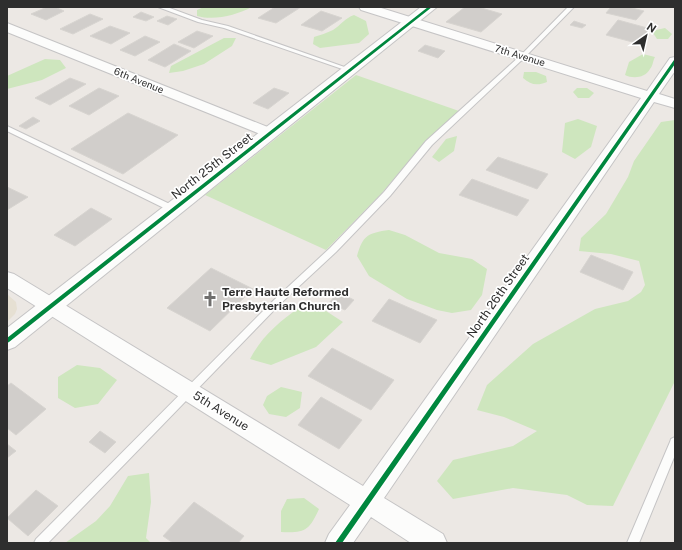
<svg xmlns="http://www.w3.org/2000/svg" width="682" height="550" viewBox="0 0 682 550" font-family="'Public Sans',sans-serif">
<rect width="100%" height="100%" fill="#ece8e4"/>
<path fill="#e6e0d3" d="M7 294 16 302 17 309 15 314 7 322Z"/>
<path fill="#cee6be" d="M204 7H252C236 15 215 21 197 16V10Z
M354 15 366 21 369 34 359 43 320 48 313 44 314 37C320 35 327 33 333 30 341 25 345 18 354 15Z
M665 28 672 34 668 39H657L653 33 656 30Z
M224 38H236L232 46 204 64 183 71 169 73 171 66Z
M643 54 655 57C653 60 653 66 650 69 645 78 633 79 625 75L629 62Z
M45 59 60 60 66 68 42 80 7 89V76Z
M524 72H536L546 76 547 82C537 86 531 85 523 78Z
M356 75 459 111 424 143 381 194 326 250 205 195Z
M577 88H587L594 93 589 98H578L573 92Z
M578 119 597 126 591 147 575 159 562 152 565 123Z
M675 120V381L613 506 587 505 567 495 513 488 453 499 437 481 453 460 513 446 537 431 504 417 477 410 487 385 533 344 595 309 628 301 641 292 645 285 639 261 611 254 579 251 581 238 606 214 628 177 634 161 661 122Z
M457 136 454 151 439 162 432 157 446 139Z
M389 230 405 235 439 253 472 259 487 269 482 295 471 310 452 313 437 310 407 299 369 276 357 256C363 235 368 233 389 230Z
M300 307 326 311 343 322 316 347 271 365 250 359C262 336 279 322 300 307Z
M77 365 100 368 117 380 98 404 75 408 58 398V377Z
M281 387 302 392 300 408 286 417 269 414 263 405 267 396Z
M149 473 151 502 146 538 151 543H65L96 521 110 506 128 476Z
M304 498 319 509C309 531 305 533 281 532V511L287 499Z"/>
<path fill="#d1cecb" stroke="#d7d4d0" d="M47 7H55L64 11 46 20 31 14Z
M275 7H301L276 23 258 18Z
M465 7H478L502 14 481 32 446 22Z
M611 7H628L644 11 636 20 606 13Z
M321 11 342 18 322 31 301 25Z
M141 12 154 17 146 21 133 17Z
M90 14 103 19 73 34 60 29Z
M167 16 177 19 168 25 157 21Z
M618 20 651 29 640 44 606 35Z
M574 21 586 25 582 28 570 25Z
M110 26 130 33 111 44 90 36Z
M197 31 213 36 194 48 178 42Z
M145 36 160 42 135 56 120 50Z
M174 44 191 51 165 67 148 60Z
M425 45 445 51 438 58 418 51Z
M70 78 86 84 50 105 35 98Z
M99 88 119 96 89 115 69 106Z
M274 88 289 93 268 109 253 103Z
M128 113 178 135 123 174 71 149Z
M33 117 40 121 26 129 19 126Z
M498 157 548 174 537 189 486 170Z
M472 179 529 200 517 216 459 195Z
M7 187 28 197 7 210Z
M91 208 112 219 75 246 54 235Z
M591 255 633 272 623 290 580 272Z
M211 268 253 289 210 331 167 308Z
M338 292 354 300 345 310 329 303Z
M389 299 437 320 420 343 372 321Z
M332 348 394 380 371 410 308 376Z
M11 383 46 409 16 435 7 428V386Z
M321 397 362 420 339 449 298 425Z
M100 431 116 442 105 453 89 442Z
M7 444 16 451 7 458Z
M36 490 58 506 28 536 7 518Z
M194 502 244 536 238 543H173L163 536Z"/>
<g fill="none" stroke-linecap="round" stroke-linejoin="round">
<defs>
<path id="lane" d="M158 7H167L202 20 228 26 353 70 348 71 224 28 198 22Z
M568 7H574L525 57 432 145 390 196 336 252 280 304 48 543H34L36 539 274 300 330 248 384 192 426 141 521 55Z
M7 126 176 207 177 209 176 211H170L7 131Z
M675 437V455L639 543H627L670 442 671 439Z"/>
<path id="street" d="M359 7H378L647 91 670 58 675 57V71L659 94 675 99V108L654 102 384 498 443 534 447 543H411L371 517 353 543H325L329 534 350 505 7 288V272L14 274 363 486 641 98 361 10Z
M7 23 275 130 278 133 275 136 270 138 265 136 7 32Z"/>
<path id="secondary" d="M421 7H437L15 347 7 350V328Z"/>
</defs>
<use href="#lane" stroke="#c5c4c5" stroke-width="2"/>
<use href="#street" stroke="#c5c4c5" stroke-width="2"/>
<use href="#secondary" stroke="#c5c4c5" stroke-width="2"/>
<use href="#lane" fill="#fcfcfb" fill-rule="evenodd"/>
<use href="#street" fill="#fcfcfb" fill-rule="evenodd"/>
<use href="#secondary" fill="#fcfcfb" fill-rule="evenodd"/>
<defs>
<path id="cycleway" d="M428 7H432L9 342 7 343V338Z
M674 60H675V64L342 543H335Z"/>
</defs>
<use href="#cycleway" stroke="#fff" stroke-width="3"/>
<use href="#cycleway" fill="#00873e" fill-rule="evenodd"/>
</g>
<defs>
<symbol id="church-bare" viewBox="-9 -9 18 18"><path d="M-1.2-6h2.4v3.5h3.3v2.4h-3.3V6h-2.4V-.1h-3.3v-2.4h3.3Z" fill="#706f6e" stroke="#fff" stroke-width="2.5" paint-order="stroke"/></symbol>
</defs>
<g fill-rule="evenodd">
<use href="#church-bare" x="199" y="288" width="22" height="22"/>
</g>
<g text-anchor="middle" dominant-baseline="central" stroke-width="3.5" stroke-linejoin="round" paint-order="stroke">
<g font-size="10" fill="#2e2e2e" stroke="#fff">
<text transform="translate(520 55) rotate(17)">7th Avenue</text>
<text transform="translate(139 80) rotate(22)">6th Avenue</text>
</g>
<g font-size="12" fill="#2e2e2e" stroke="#fff">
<text transform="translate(212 166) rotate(-38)">North 25th Street</text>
<text transform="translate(498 296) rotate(-55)">North 26th Street</text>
<text transform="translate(221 411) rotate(32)">5th Avenue</text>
</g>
<g font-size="12" font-weight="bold" fill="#2e2e2e" stroke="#fff" text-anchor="start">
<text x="222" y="292">Terre Haute Reformed<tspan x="222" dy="14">Presbyterian Church</tspan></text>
</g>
</g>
<rect width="682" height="550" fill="none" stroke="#2e2e2e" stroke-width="16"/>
<g transform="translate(646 36) rotate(34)" stroke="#ffffff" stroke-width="3" paint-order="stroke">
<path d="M0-3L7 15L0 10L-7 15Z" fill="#2e2e2e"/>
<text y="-6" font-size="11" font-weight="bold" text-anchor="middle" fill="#2e2e2e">N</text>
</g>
</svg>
